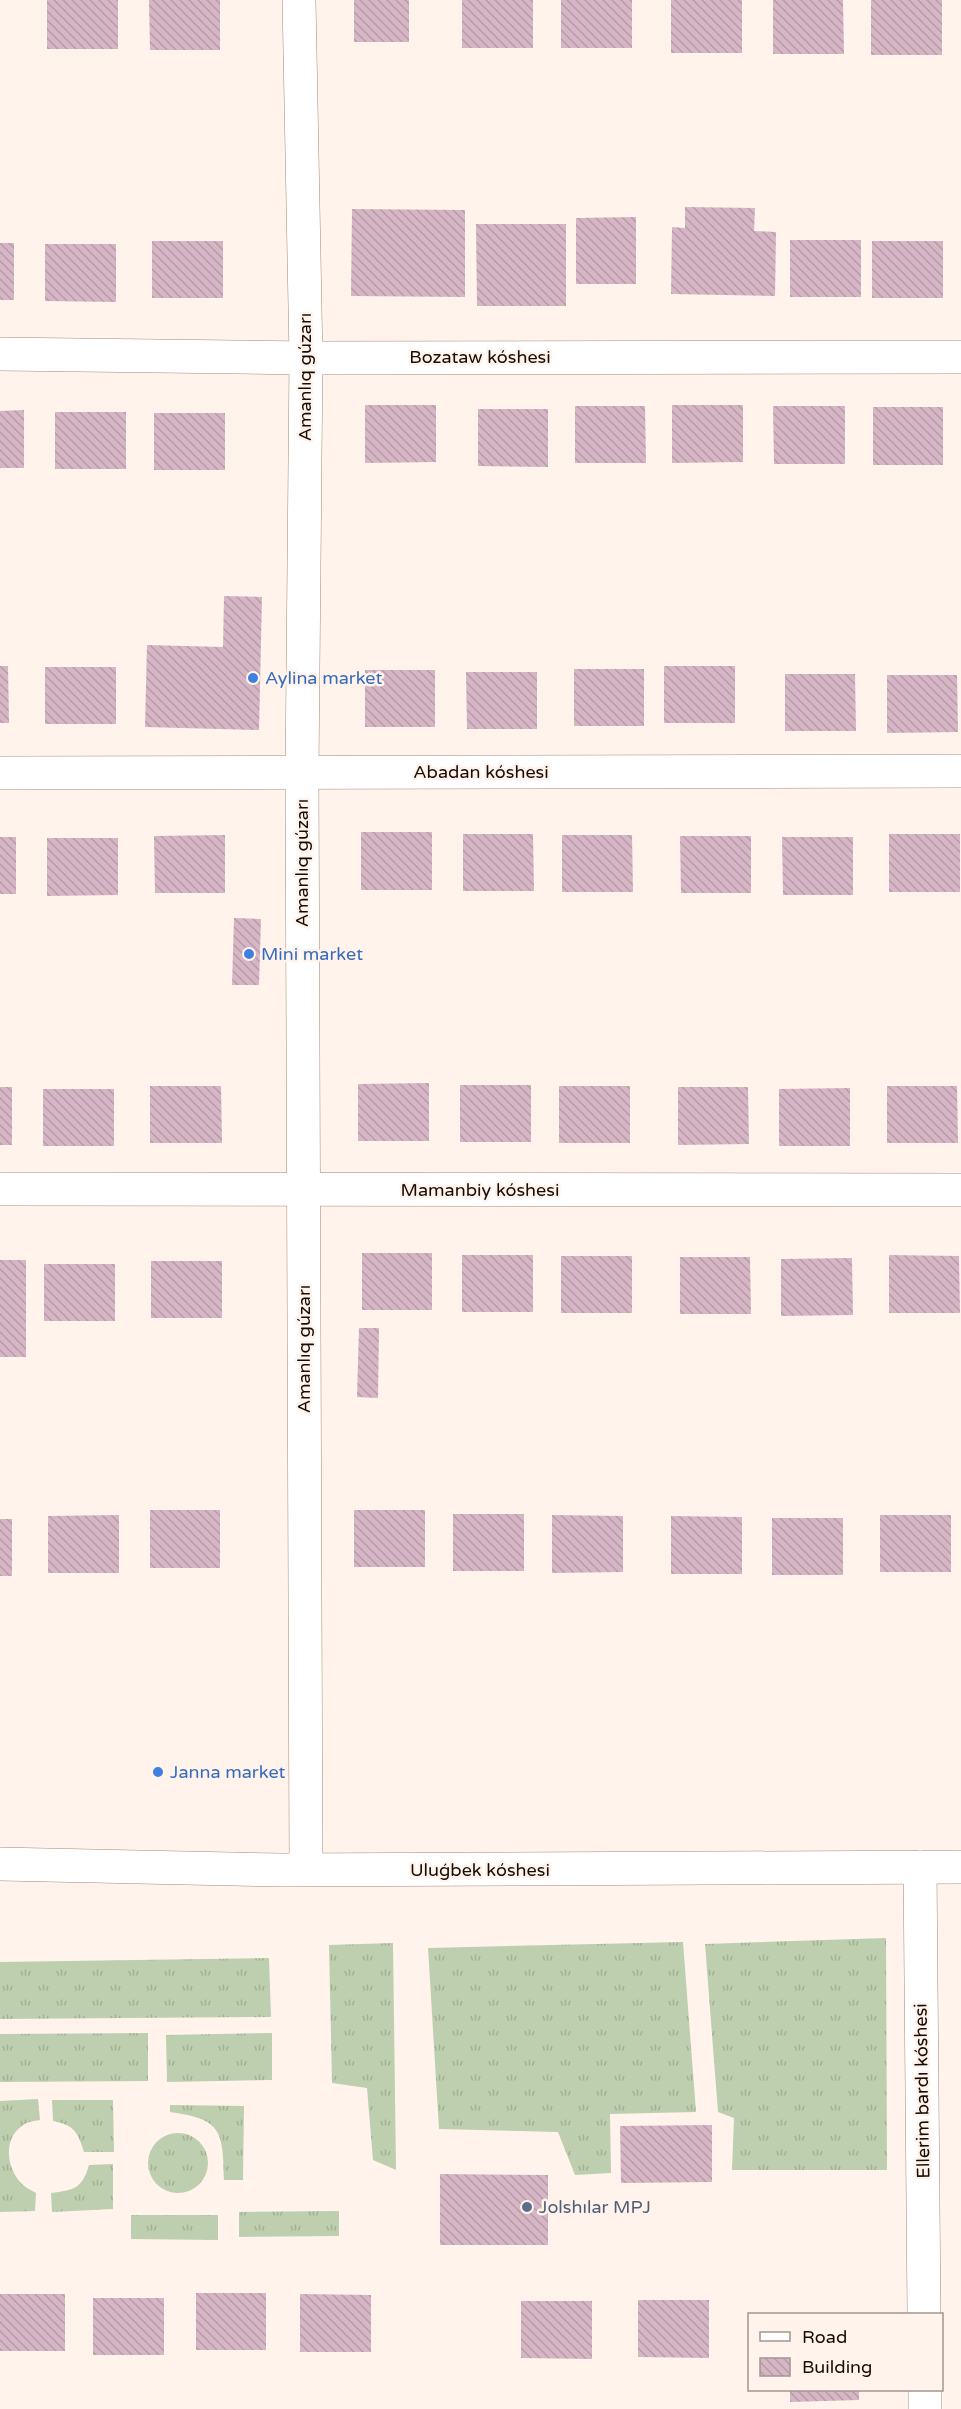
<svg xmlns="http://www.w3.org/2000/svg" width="961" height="2409" viewBox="0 0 961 2409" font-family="'Varela Round',sans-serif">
<defs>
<pattern id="grass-tufts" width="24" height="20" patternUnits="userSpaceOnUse" patternTransform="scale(1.5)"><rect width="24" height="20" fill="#bdcfae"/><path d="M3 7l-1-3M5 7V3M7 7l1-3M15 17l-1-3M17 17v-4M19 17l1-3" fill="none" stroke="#a2b194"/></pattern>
<pattern id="building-back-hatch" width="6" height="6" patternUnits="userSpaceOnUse" patternTransform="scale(1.5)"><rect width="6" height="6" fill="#d6b6c5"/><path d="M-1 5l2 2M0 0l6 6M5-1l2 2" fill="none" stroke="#b79ba8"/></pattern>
</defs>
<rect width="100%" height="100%" fill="#fff3eb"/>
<path fill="url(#grass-tufts)" d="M886 1938 887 2170H732L734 2118 718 2112 705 1944Z
M683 1942 696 2112 610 2114 611 2173 575 2175 558 2132 439 2129 428 1948Z
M393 1943 396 2170 373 2160 367 2088 332 2083 329 1945Z
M269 1958 271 2017 0 2019V1962Z
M148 2033V2081L0 2082V2034Z
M272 2033V2080L167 2082 166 2035Z
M38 2099 40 2120C34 2121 26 2122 22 2126 2 2139 7 2171 23 2185 27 2188 32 2191 36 2193L35 2211 0 2212V2101Z
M52 2100H113L114 2152H84C78 2132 74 2125 53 2121Z
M170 2105 244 2106 243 2180H224C223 2131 222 2119 170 2112Z
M148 2163a30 30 0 1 1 60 0a30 30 0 1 1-60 0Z
M113 2164V2209L52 2212 51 2193C74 2190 82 2189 89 2165Z
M339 2211V2236L239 2237V2212Z
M131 2215H218V2240L131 2239Z"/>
<path fill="url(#building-back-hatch)" d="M47 0H118V49H47Z
M149 0H220V50H150Z
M354 0H409V42H354Z
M462 0H533V48H462Z
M561 0H632V48H561Z
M671 0H742V53H671Z
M773 0H843L844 54H773Z
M871 0H942V55H871Z
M685 207 755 208 754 231 776 232 775 296 671 294 672 227 685 228Z
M352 209 465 210V297L351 296Z
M636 217V284H576V218Z
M476 224H566V306H477Z
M790 240H861V297H790Z
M152 241H223V298H152Z
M872 241H943V298H872Z
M0 243H14V300H0Z
M45 244H116V302L45 301Z
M365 405H436V462L365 463Z
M672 405H743V462L672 463Z
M575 406H645L646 463H575Z
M773 406H845V464H774Z
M873 407H943V465H873Z
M478 409H548V467L478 466Z
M24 410V468H0V411Z
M55 412H126V469H55Z
M154 413H225V470H154Z
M224 596 262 597 259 730 145 727 147 645 223 647Z
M0 666H8L9 723H0Z
M664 666H735V723H664Z
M45 667H116V724H45Z
M574 669H644V726H574Z
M365 670H435V727H365Z
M466 672H537V729H467Z
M785 674H855L856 731H785Z
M887 675H957L958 732 887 733Z
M361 832H432V890H361Z
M463 834H533L534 891H463Z
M889 834H960V892H889Z
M225 835V893H155L154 836Z
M562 835H632L633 892H562Z
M680 836H751V893H681Z
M0 837H16V894H0Z
M782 837H853V895H783Z
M47 838H118V895L47 896Z
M234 918 261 919 259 985H232Z
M429 1083V1141H358V1084Z
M460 1085H531V1142H460Z
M150 1086H221L222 1143H150Z
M559 1086H630V1143H559Z
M887 1086H957L958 1143H887Z
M0 1087H12V1145H0Z
M678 1087H748L749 1144 678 1145Z
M850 1088V1146H779V1089Z
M43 1089H114V1146H43Z
M362 1253H432V1310H362Z
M462 1255H533V1312H462Z
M889 1255 959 1256 960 1313H889Z
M561 1256H632V1313H561Z
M680 1257H750L751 1314H680Z
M852 1258 853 1315 781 1316V1259Z
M0 1260H26V1357H0Z
M151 1261H222V1318H151Z
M44 1264H115V1321H44Z
M359 1328H379L378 1398 357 1397Z
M150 1510H220V1568H150Z
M354 1510H425V1567H354Z
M453 1514H524V1571H453Z
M119 1515V1573H48V1516Z
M552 1515 623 1516V1572L552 1573Z
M880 1515H951V1572H880Z
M671 1516 742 1517V1574H671Z
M772 1518H843V1575H772Z
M0 1519H12V1576H0Z
M712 2125V2182L621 2183 620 2126Z
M440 2174 548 2175V2245H440Z
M196 2293H266V2350H196Z
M0 2294H65V2351H0Z
M300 2294 371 2295V2352H300Z
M93 2298H164V2355H93Z
M638 2300H709V2358L638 2357Z
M521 2301H592V2359L521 2358Z
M790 2390H859V2400L790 2402Z"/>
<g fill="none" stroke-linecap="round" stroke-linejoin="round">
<defs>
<path id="minor" d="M0 354 306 358 961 357
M0 773 961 771
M0 1189 961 1190
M920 1867 924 2314
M925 2390V2409"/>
<path id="tertiary" d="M299 0 306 358 302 773 306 1870
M0 1864 281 1870 961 1867"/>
</defs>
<use href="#minor" stroke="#a48a77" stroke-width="34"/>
<use href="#tertiary" stroke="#a48a77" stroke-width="34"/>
<use href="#minor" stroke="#fff" stroke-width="33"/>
<use href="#tertiary" stroke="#fff" stroke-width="33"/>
</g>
<g fill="#3f7fe0" stroke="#fff3eb" stroke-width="2">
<circle cx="253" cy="678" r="6"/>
<circle cx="249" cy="954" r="6"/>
<circle cx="158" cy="1772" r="6"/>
</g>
<circle fill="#5c6f8a" stroke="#fff3eb" stroke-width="2" cx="527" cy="2207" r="6"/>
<g text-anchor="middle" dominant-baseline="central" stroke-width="5" stroke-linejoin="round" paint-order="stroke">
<g font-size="18" fill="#160d06" stroke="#fff3eb">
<text x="480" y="357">Bozataw kóshesi</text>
<text transform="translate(305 377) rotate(-90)">Amanlıq gúzarı</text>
<text x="481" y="772">Abadan kóshesi</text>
<text transform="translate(302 863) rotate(-90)">Amanlıq gúzarı</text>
<text x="480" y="1190">Mamanbiy kóshesi</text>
<text transform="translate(304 1349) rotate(-90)">Amanlıq gúzarı</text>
<text x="480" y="1870">Uluǵbek kóshesi</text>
<text transform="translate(922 2091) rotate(-91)">Ellerim bardı kóshesi</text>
</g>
<g font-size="18" fill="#366cbe" stroke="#fff3eb" text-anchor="start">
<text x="265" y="678">Aylina market</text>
<text x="261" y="954">Mini market</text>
<text x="170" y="1772">Janna market</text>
</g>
<g font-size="18" fill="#4e5e75" stroke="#fff3eb" text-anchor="start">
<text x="539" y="2207">Jolshılar MPJ</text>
</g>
</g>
<rect x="748" y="2313" width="195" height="78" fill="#fff3eb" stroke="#a2978f" stroke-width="1.5"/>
<rect x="760" y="2332" width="30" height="9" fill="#ffffff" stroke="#a2978f" stroke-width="1.5"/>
<text x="802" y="2343" font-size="18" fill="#160d06">Road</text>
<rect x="760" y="2358" width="30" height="18" fill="url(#building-back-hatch)" stroke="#a2978f" stroke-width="1.5"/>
<text x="802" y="2373" font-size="18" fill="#160d06">Building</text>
</svg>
